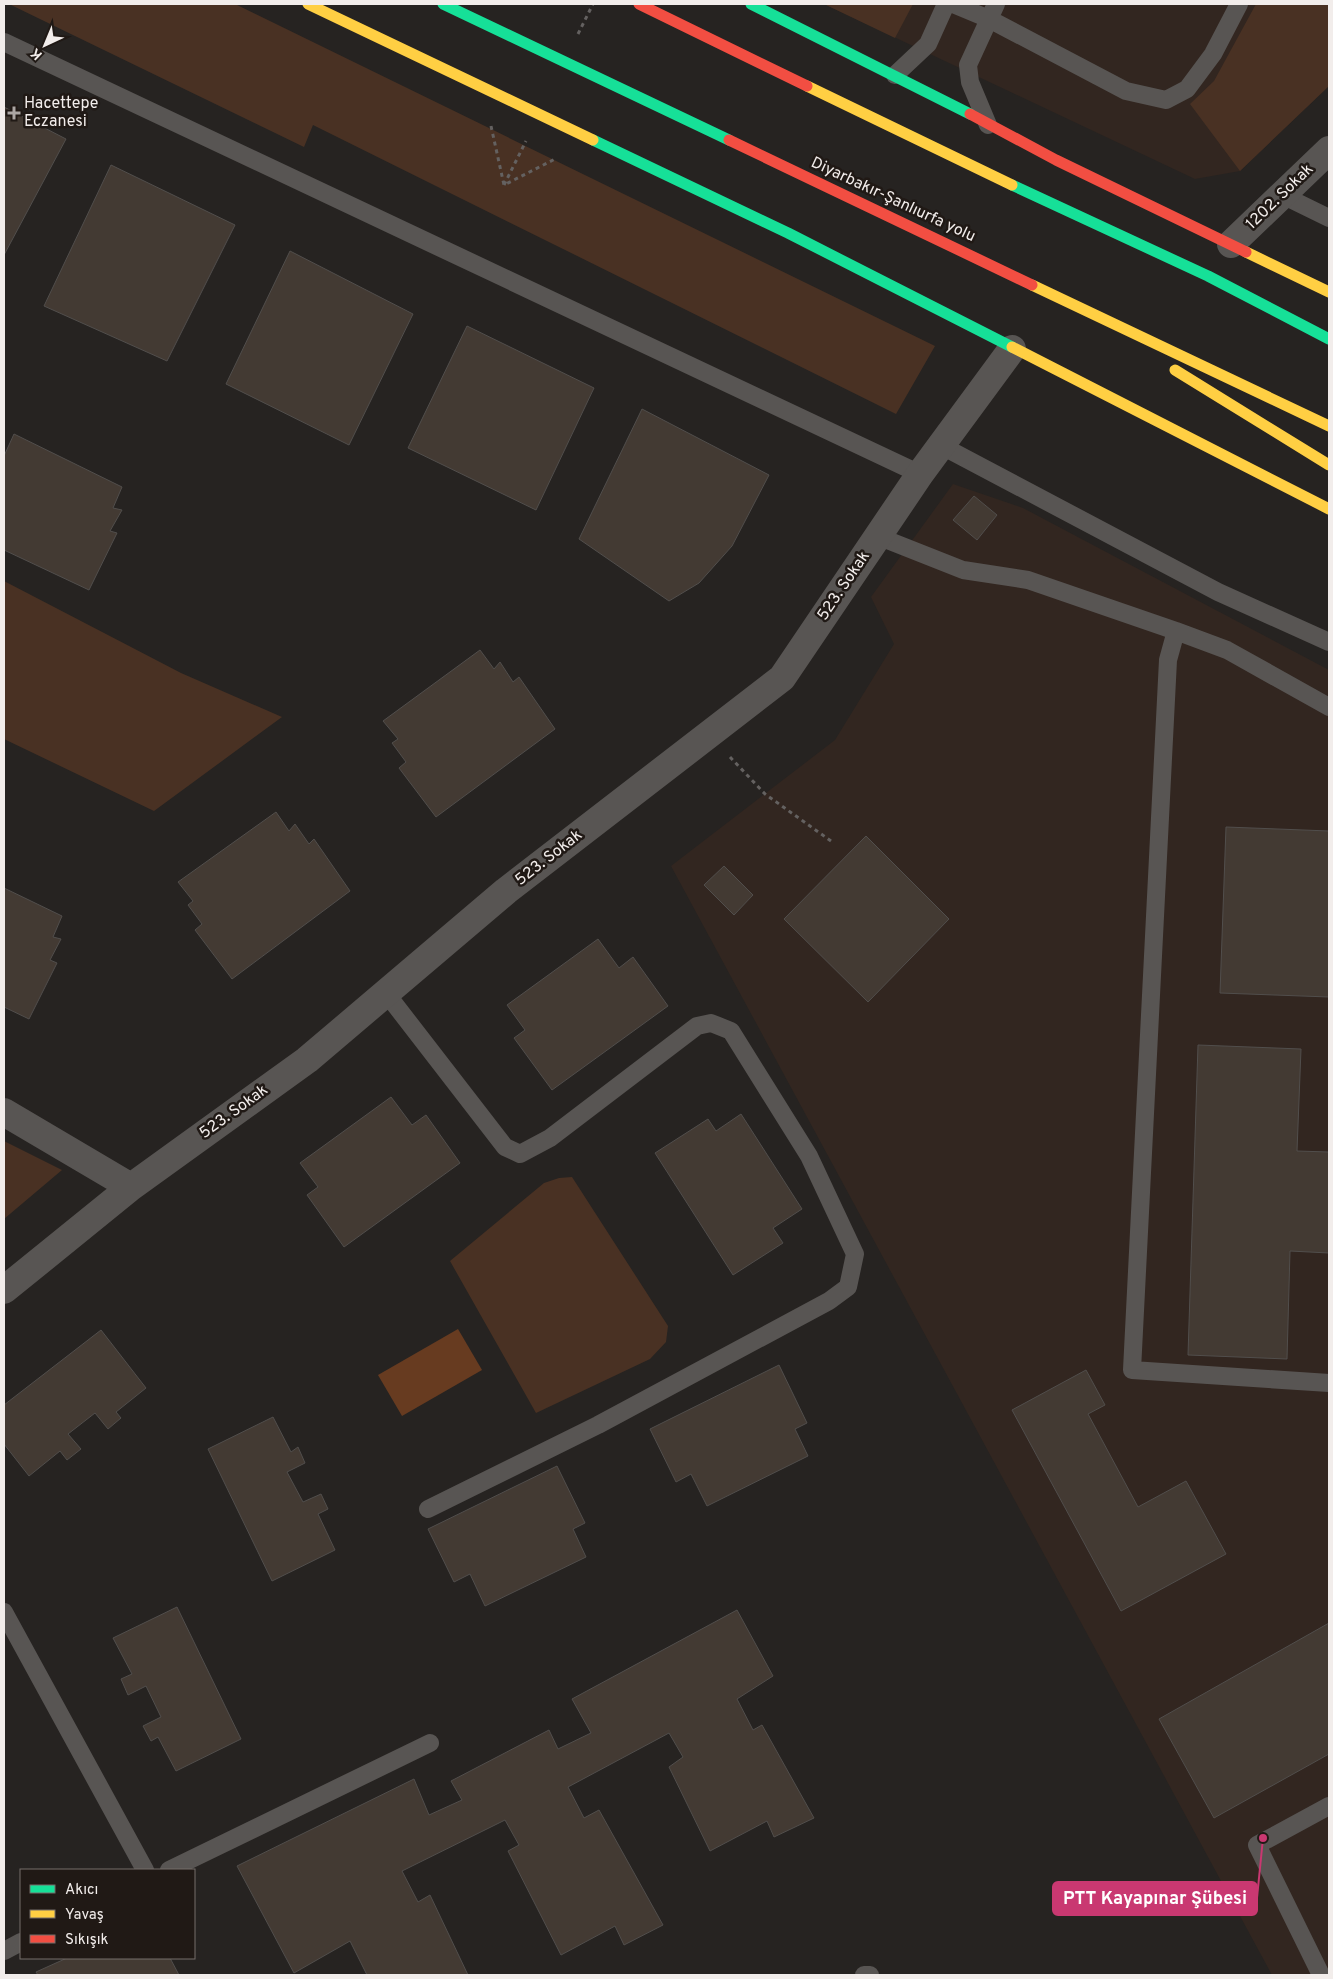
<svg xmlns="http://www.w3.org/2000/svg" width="1333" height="1979" viewBox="0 0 1333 1979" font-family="Overpass,sans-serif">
<rect width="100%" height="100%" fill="#262321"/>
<path fill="#322620" d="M824 4H1329V86L1240 171 1195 179Z
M953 484 1023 508 1329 670V1975H1272L671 866 835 740 894 644 871 597Z"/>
<path fill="#493123" d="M9 4H235L935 346 896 414 313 125 304 147Z
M824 4H913L895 38Z
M1256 4H1329V86L1240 171 1190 104 1214 81Z
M4 581 181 673 282 717 154 811 4 739Z
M4 1141 62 1170 4 1219Z
M572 1177 668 1326 666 1342 650 1359 536 1413 450 1261 544 1183 559 1178Z"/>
<path fill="#673b20" d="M458 1329 482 1370 402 1416 378 1375Z"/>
<path fill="#433a33" stroke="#514e4c" d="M4 107 66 139 4 255Z
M111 165 235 225 167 361 44 306Z
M290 251 413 314 349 445 226 384Z
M467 326 594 388 536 510 408 448Z
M642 409 769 475 732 546 699 583 669 601 579 539Z
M14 434 122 487 113 508 122 510 110 531 117 533 89 590 4 550V456Z
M974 496 997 515 977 540 953 520Z
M480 650 494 669 500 662 513 682 519 677 555 729 436 817 399 768 406 762 392 743 398 739 383 721Z
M276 812 289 831 295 824 309 844 314 839 350 891 232 979 195 930 202 924 188 905 193 901 178 882Z
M1226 827 1329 831V997L1220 993Z
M866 836 949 919 868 1002 784 919Z
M724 866 753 895 734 915 704 885Z
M4 888 62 916 53 937 61 939 50 960 57 963 29 1019 4 1007Z
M598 939 619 968 633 957 668 1006 552 1090 514 1038 525 1030 507 1005Z
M1198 1045 1301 1049 1297 1151 1329 1152V1253L1290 1251 1287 1359 1188 1355Z
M391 1097 412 1125 426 1115 460 1163 344 1247 307 1195 318 1187 300 1163Z
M741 1114 802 1209 773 1228 783 1243 733 1275 655 1153 708 1119 716 1131Z
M101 1330 146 1388 116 1412 121 1418 108 1429 95 1413 68 1434 81 1449 67 1460 60 1451 29 1476 4 1444V1405Z
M779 1365 807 1423 795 1429 808 1456 707 1506 691 1474 676 1482 650 1429Z
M1086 1370 1105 1405 1088 1414 1138 1507 1186 1481 1226 1554 1121 1611 1012 1410Z
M273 1417 291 1452 298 1447 305 1463 287 1472 303 1502 321 1494 328 1509 318 1514 335 1550 272 1581 208 1449Z
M557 1466 585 1523 573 1529 586 1557 485 1606 470 1574 454 1582 428 1529Z
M177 1607 241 1739 176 1771 158 1737 151 1741 143 1726 161 1717 146 1686 128 1695 121 1679 132 1674 113 1638Z
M737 1610 773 1676 737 1699 753 1730 762 1725 814 1818 774 1837 767 1821 710 1851 669 1767 683 1757 669 1733 568 1787 584 1818 599 1810 663 1925 624 1945 615 1926 561 1955 508 1851 519 1845 505 1820 402 1871 418 1902 430 1895 468 1975H367L350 1941 294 1973 237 1866 414 1779 429 1815 462 1800 451 1781 549 1730 558 1749 591 1733 572 1699Z
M1329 1623V1754L1214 1818 1159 1719Z
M67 1958H170L179 1975H38L36 1972Z"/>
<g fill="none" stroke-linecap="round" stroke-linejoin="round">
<path stroke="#646160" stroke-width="3" stroke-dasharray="4 4" stroke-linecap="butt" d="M578 34 593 4
M491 126 504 185 557 158
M504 185 526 141
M730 757 765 794 831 841"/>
<path stroke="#585553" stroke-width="18" d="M953 4 989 19 1126 91 1166 100 1187 89 1213 54 1239 4
M4 42 920 474
M895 75 928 44 946 4
M988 125 970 82 968 65 996 4
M1282 195 1329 218
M940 445 1218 592 1329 642
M877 536 963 570 1028 580 1176 631 1227 650 1329 707
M1176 631 1168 660 1132 1370 1329 1383
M386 993 505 1147 520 1154 550 1138 697 1026 711 1023 731 1031 809 1156 855 1254 848 1287 829 1301 598 1425 428 1509
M4 1612 145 1870
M169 1870 430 1743
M4 1951 21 1942
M864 1975H870
M1321 1975 1257 1845 1329 1806"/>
<path stroke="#585553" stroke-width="28" d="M1231 244 1329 150
M4 1112 131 1187
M4 1290 131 1187 307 1060 506 891 782 678 920 474 1012 349"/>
<path stroke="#16e098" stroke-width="11" d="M443 4 729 140
M751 4 970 114
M593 140 788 233 1012 347
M1012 185 1208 276 1329 339"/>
<path stroke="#ffcf43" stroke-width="11" d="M308 4 593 140
M807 86 1012 185
M1246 252 1329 292
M1032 285 1329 426
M1012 347 1329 509
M1175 370 1329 465"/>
<path stroke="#f24e42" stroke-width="11" d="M639 4 807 86
M970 114 1056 160 1246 252
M729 140 1032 285"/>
</g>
<path fill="#aba6a4" stroke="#201915" stroke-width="2" d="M11.5 105.5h5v5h5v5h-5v5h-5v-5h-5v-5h5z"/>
<g text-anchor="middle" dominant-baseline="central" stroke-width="5" stroke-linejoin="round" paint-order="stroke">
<g font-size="16" fill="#f2edeb" stroke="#201915" text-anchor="start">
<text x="24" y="104">Hacettepe<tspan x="24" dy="18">Eczanesi</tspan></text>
</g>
<g font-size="16" fill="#f2edeb" stroke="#201915">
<text transform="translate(1280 197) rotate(-44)">1202. Sokak</text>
<text transform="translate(893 200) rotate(25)">Diyarbakır-Şanlıurfa yolu</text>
<text transform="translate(844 586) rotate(-56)">523. Sokak</text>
<text transform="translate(549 858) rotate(-38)">523. Sokak</text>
<text transform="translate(234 1112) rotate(-36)">523. Sokak</text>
</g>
</g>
<path fill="none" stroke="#c93871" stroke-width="2" d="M1263 1838L1257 1898"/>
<circle fill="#c93871" stroke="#201915" stroke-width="2" cx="1263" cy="1838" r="5"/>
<rect fill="#c93871" stroke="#c93871" stroke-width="2" x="1053" y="1882" width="204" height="33" rx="5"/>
<g font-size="18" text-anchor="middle" font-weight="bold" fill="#fff">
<text x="1155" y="1904">PTT Kayapınar Şübesi</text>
</g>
<rect width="1333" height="1979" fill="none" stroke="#f2edeb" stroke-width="10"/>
<rect x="20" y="1869" width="175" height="90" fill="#201915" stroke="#746e6b"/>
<rect x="30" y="1885" width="25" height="8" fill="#16e098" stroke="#746e6b"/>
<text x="65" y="1894" font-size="15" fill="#f2edeb">Akıcı</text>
<rect x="30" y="1910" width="25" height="8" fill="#ffcf43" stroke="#746e6b"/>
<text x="65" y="1919" font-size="15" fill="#f2edeb">Yavaş</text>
<rect x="30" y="1935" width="25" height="8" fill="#f24e42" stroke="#746e6b"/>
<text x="65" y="1944" font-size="15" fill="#f2edeb">Sıkışık</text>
<g transform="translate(45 45) rotate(224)" stroke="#201915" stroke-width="4" paint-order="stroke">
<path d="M0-4L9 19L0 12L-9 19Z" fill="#f2edeb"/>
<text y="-8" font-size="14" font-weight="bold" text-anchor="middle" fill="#f2edeb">K</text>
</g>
</svg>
